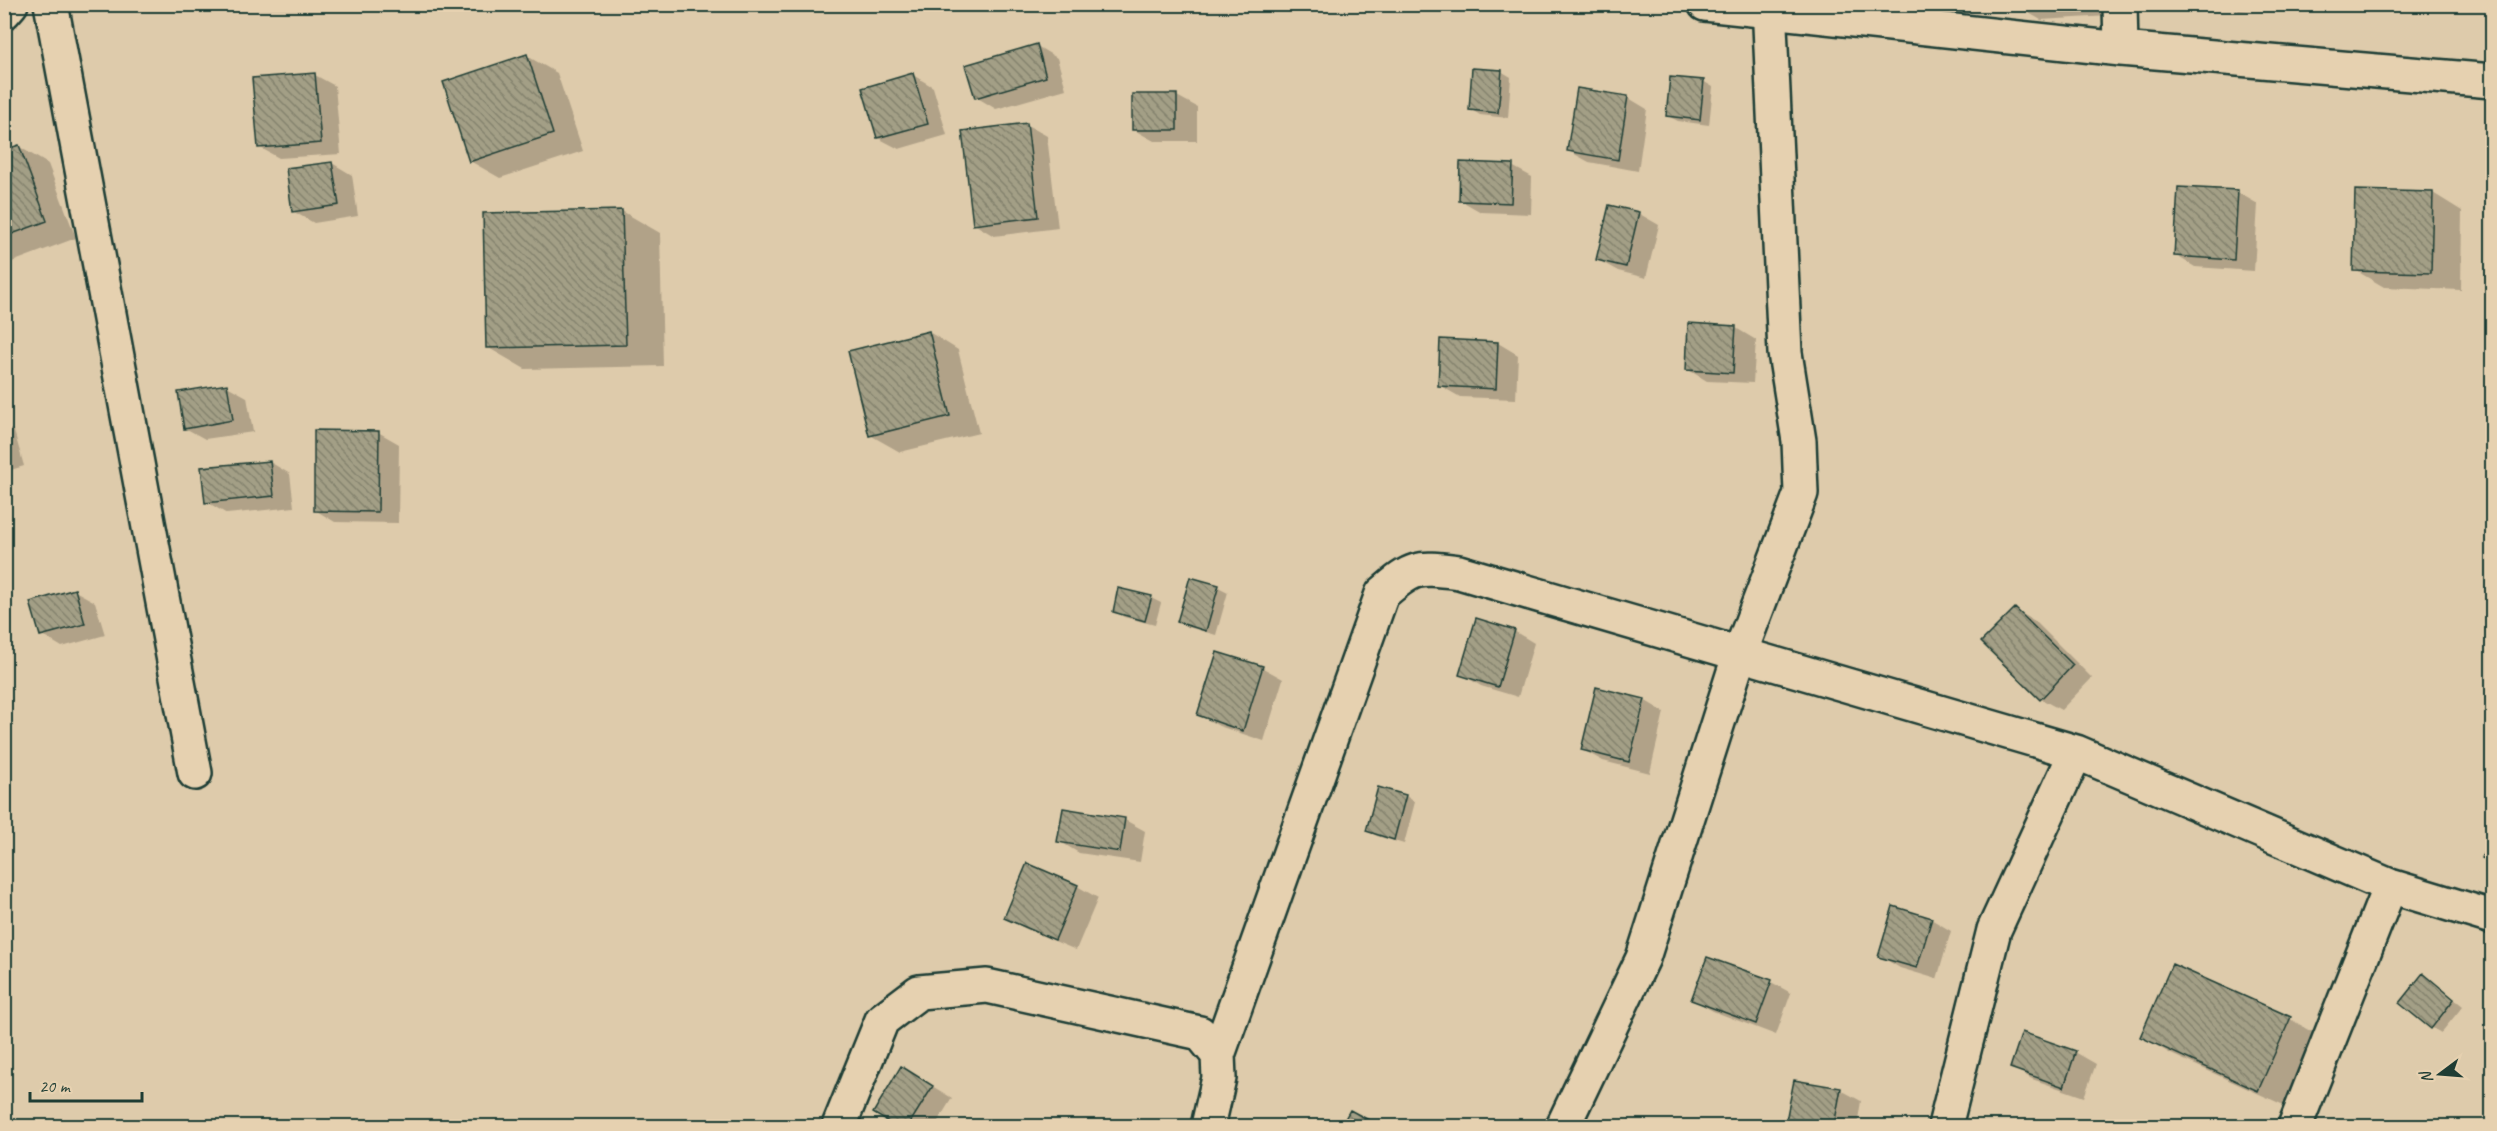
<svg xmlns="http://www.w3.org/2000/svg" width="2497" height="1131" viewBox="0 0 2497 1131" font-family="Caveat,sans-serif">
<defs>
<pattern id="building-back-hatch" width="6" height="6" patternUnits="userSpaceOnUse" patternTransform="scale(1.5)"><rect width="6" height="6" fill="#a39f86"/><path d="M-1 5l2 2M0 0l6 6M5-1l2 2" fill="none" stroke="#84836e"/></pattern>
</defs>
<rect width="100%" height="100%" fill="#decbab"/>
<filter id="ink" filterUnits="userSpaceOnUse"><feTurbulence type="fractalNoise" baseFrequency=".0167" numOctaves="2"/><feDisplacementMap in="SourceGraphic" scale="12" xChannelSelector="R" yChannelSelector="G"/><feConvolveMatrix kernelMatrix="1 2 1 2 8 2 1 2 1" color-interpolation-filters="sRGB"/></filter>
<g filter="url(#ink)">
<path fill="#0003" d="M2020 4H2108L2109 16 2041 20 2020 8Z
M2198 4V9L2166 11 2156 4Z
M2227 4H2286V6L2239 11Z
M2361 4H2406V9L2373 12Z
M1037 46 1057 58 1066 89 996 109 976 97Z
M527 56 557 73 583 151 500 178 470 161Z
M1501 71 1511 77 1508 118 1480 115 1470 109Z
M315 75 335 86 341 154 279 158 259 147Z
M913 75 933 87 947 135 899 149 878 138Z
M1703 81 1713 87 1709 125 1678 121 1668 116Z
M1177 96 1197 107V141H1154L1134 130Z
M1627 97 1647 109 1638 171 1589 162 1569 151Z
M1027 125 1047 136 1058 228 994 236 974 224Z
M18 146 48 164 76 238 4 265V152Z
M332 163 352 175 358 216 314 223 294 212Z
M1512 166 1532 177 1531 214 1481 212 1460 200Z
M2237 192 2258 204 2254 271 2195 267 2175 255Z
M2433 193 2462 211 2461 290 2384 287 2355 270Z
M622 211 660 233 663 366 525 369 487 347Z
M1638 213 1659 225 1646 278 1618 271 1598 260Z
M1736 328 1756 340 1753 383 1707 381 1687 369Z
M929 332 958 350 979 433 900 452 870 435Z
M1498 343 1518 355 1516 399 1460 397 1439 385Z
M227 386 247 397 253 432 205 439 185 428Z
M4 426 14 431 24 466 4 472Z
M378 432 399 444 398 523 335 522 315 510Z
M270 462 290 474 294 507 227 514 207 502Z
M1218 587 1228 592 1216 635 1188 627 1178 622Z
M75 591 95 602 105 635 62 647 42 635Z
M1151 598 1161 603 1155 625 1124 617 1114 611Z
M2015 610 2035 621 2092 678 2061 710 2041 699Z
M1514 631 1534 643 1518 697 1481 686 1461 674Z
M1218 654 1263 668 1283 679 1264 741 1219 726 1199 715Z
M1644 700 1664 712 1650 773 1603 761 1583 750Z
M1406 796 1415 802 1404 844 1377 836 1367 831Z
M1064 810 1125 820 1145 831 1140 862 1079 853 1059 841Z
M1077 886 1098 898 1076 950 1026 929 1006 918Z
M1931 919 1951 931 1937 979 1900 968 1880 956Z
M2424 975 2463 1006 2441 1033 2431 1027Z
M1771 982 1791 993 1776 1035 1713 1011 1693 1000Z
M2290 1019 2320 1036 2288 1107 2171 1054 2142 1037Z
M2075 1052 2096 1064 2084 1097 2032 1079 2012 1067Z
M922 1080 952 1098 935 1126H898L875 1112Z
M1795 1081 1841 1090 1861 1101 1857 1126 1787 1125Z"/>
<path fill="url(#building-back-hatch)" stroke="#1f3d34" stroke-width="1.5" d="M2019 4H2089V5L2019 9Z
M1037 44 1046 77 975 98 965 65Z
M527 54 553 134 469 162 443 82Z
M1472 68 1502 70 1498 113 1469 110Z
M315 73 321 143 258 148 252 78Z
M913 73 928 124 877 138 862 88Z
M1670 77 1704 80 1700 120 1666 116Z
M1577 88 1628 96 1618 160 1567 151Z
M1132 94H1177V130H1132Z
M1027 123 1038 217 973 225 962 131Z
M19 145 47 221 4 237V150Z
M332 162 339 205 292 212 286 168Z
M1460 162 1513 164 1511 203 1459 201Z
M2178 187 2238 190 2234 260 2174 256Z
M2355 190 2433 192 2431 273 2353 271Z
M1609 205 1639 212 1626 267 1596 260Z
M622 210 626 345 486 348 483 213Z
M1688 323 1736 326 1733 373 1686 370Z
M929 331 950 416 869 436 848 351Z
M1440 339 1498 342 1496 389 1438 386Z
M227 384 233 420 184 429 178 392Z
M314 430 379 431 378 512 314 511Z
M270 461 274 496 205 503 201 467Z
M1190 577 1219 585 1206 631 1177 622Z
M1118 588 1152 596 1145 621 1113 612Z
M75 589 85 624 40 636 30 602Z
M2015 608 2073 665 2040 700 1981 642Z
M1476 618 1515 630 1498 687 1459 675Z
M1217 652 1263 666 1243 731 1197 715Z
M1596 687 1645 699 1629 762 1581 750Z
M1378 787 1406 795 1394 840 1366 831Z
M1063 808 1125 818 1120 852 1057 842Z
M2492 827V862L2482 858Z
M1027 863 1078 885 1055 940 1004 918Z
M1893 906 1932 918 1917 968 1878 957Z
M1707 957 1772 980 1756 1024 1691 1000Z
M2172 964 2291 1017 2258 1091 2140 1037Z
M2423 973 2454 999 2431 1029 2399 1003Z
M2022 1032 2076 1051 2064 1087 2010 1068Z
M901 1066 933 1086 908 1126H895L873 1113Z
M1794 1080 1841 1088 1834 1126H1785Z
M1350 1110 1380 1126H1341Z"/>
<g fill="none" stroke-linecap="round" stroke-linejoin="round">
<defs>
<path id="minor" d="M51 4 195 773
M1705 4 2121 49 2492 81
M2120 4 2121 49
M4 12 11 4
M1218 1055 1382 594C1414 566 1417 567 1459 572L2076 752 2390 886 2492 917
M839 1126 882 1020 919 992 987 986 1200 1033 1218 1055 1219 1078 1208 1126
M1563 1126 1643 958 1740 653 1801 493 1799 441 1785 353 1769 4
M1945 1126 1994 930 2076 752
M2295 1126 2390 886"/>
</defs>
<use href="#minor" stroke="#1f3d34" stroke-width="38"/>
<use href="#minor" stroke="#e6d1b0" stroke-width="33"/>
</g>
</g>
<rect width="2497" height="1131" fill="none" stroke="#e6d1b0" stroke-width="24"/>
<rect x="12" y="12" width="2473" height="1107" fill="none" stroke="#1f3d34" stroke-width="2" filter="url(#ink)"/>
<g transform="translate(2440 1074) rotate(254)" stroke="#e6d1b0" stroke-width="4.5" paint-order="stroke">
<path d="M0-4.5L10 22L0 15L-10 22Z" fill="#1f3d34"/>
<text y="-9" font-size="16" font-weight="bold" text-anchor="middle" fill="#1f3d34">N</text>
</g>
<path d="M30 1092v9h112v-9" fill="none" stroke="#1f3d34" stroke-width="3"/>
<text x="39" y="1092" font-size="18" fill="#1f3d34" stroke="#e6d1b0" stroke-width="4.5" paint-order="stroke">20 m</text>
</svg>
